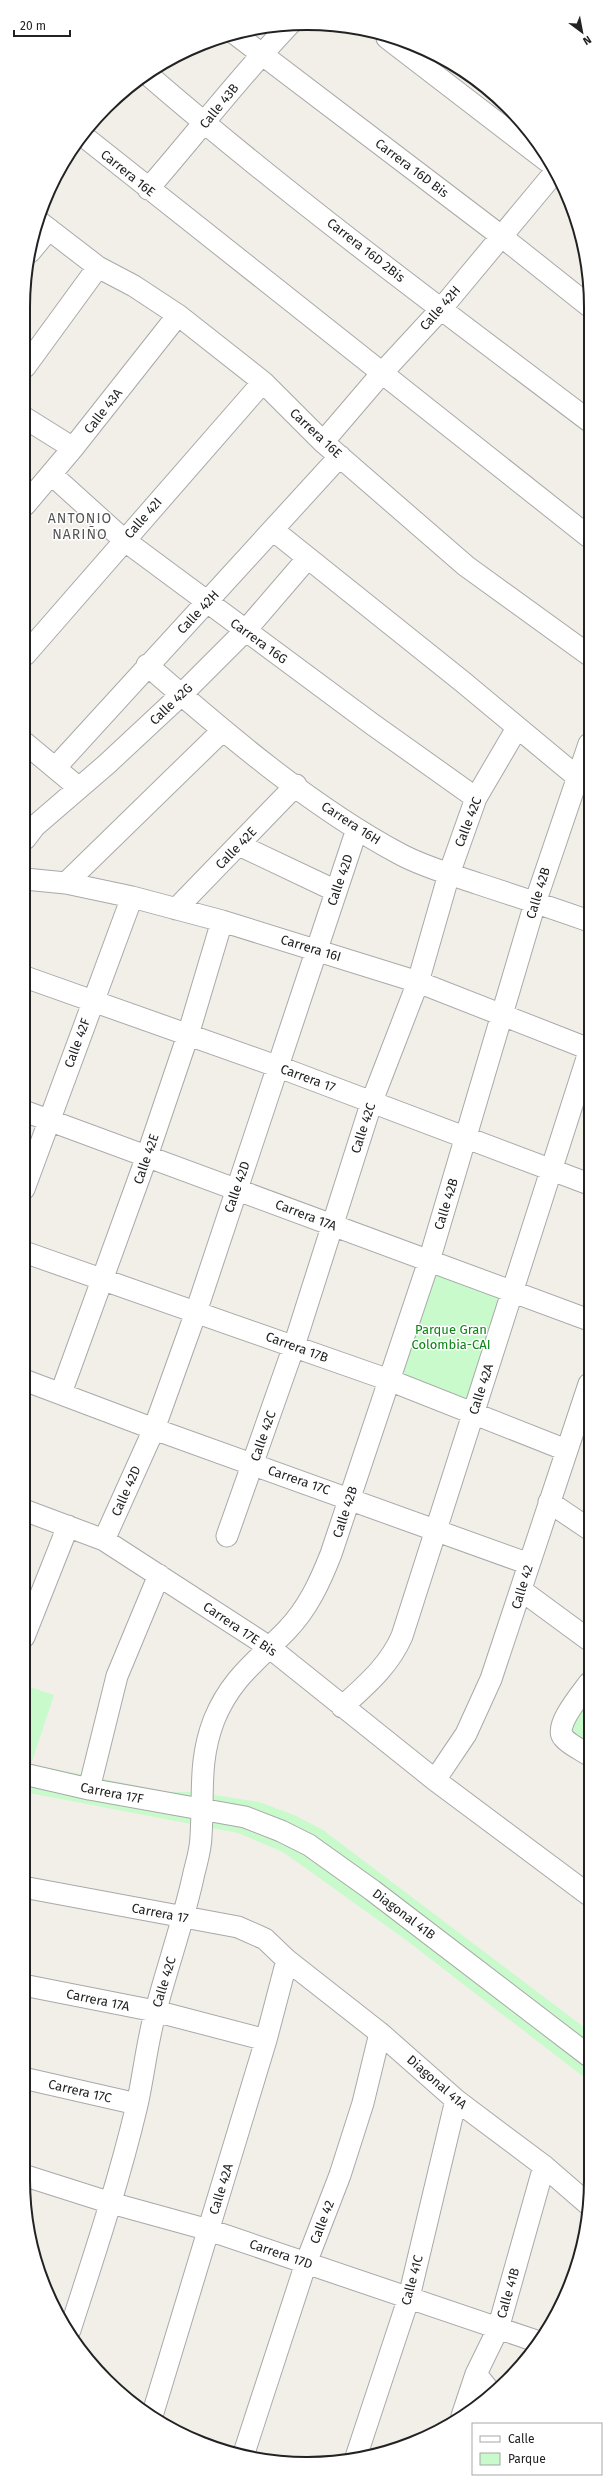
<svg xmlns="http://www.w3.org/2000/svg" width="614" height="2487" viewBox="0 0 614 2487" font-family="'Fira Sans',sans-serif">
<rect width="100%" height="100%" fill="#f2efe9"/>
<path fill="#c8facc" d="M429 1261 512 1292 473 1412 389 1380Z
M589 1683V1755L563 1722Z
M24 1685 54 1695 31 1764 168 1792H195L259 1802 294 1815 323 1830 589 2031V2081L406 1940 283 1852 238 1833 24 1792Z"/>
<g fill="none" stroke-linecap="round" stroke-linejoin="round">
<defs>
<path id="minor" d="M234 33 501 236 589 306
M387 38 547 161
M147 74C288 196 440 308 589 421
M82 135 589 537
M148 189C196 134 240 76 290 24
M37 220 98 267 134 286 178 315 263 382 323 442 466 566 589 655
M30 252 49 229
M25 367 98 267
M25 418 73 448
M323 442 382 373 441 309 555 172
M51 474 124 540 372 724 476 798
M25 505 73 448 178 315
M273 530 463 682 576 776 588 781
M25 655 263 382
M147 665C224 732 310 806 400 854 424 867 453 875 479 884 516 896 552 908 589 921
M25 743 79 788
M55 768 340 456
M25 839 35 826 107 764 181 695 245 631 307 559
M239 845 336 891
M25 879 66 883 132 897 222 921 418 982 589 1049
M66 883 223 730
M176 909 296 785
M25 977 279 1067 589 1184
M24 1111 589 1320
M24 1189 132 897
M24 1252 389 1380 566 1450
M24 1380 154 1429 529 1564
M61 1393 147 1156 188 1035 222 921
M549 1502 589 1529
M24 1510 104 1540 269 1647 435 1780 589 1895
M227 1536 294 1346 372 1101 418 982 449 874 476 798 517 728
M104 1540 154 1429 196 1312 357 829
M521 1590 589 1640
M24 1637 68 1526
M342 1707C366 1685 389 1666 402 1636L589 1052
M589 1755C581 1750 568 1744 563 1737 554 1726 581 1694 589 1683
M24 1774 89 1789 245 1817 281 1831 309 1845 372 1890 589 2056
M435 1780 466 1734 491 1679 589 1384
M89 1789 117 1676 159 1575
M23 1887 238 1927 265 1939 287 1960 380 2033 456 2100 544 2166 589 2205
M23 1985 155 2011 266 2040
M23 2078 137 2104
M23 2175 111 2203 209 2230 536 2341
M70 2330C94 2256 119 2181 137 2105 144 2074 147 2041 156 2010 168 1964 184 1920 194 1873 197 1861 201 1848 201 1836 204 1794 198 1762 214 1720 231 1678 257 1661 287 1630 308 1608 320 1582 331 1554L429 1261 535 903 589 744
M476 2374 492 2394
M152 2416 266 2040 287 1960
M462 2416 476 2374 498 2329 544 2166
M243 2456 306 2263 340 2175 363 2103 380 2033
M356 2457 409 2297 456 2100"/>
</defs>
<use href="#minor" stroke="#a9a9a9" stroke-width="23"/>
<use href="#minor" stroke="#fff" stroke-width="21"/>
</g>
<g text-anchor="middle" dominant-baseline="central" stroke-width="3" stroke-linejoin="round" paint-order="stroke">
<g font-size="13" fill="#222" stroke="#fff">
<text transform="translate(219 106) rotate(-51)">Calle 43B</text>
<text transform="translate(412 168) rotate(37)">Carrera 16D Bis</text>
<text transform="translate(128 173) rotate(39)">Carrera 16E</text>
<text transform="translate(366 250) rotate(38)">Carrera 16D 2Bis</text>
<text transform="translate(440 308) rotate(-49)">Calle 42H</text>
<text transform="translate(103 411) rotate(-52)">Calle 43A</text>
<text transform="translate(316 433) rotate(43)">Carrera 16E</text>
<text transform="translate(143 518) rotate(-49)">Calle 42I</text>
<text transform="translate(198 612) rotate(-47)">Calle 42H</text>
<text transform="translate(259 641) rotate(36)">Carrera 16G</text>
<text transform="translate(171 704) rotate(-44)">Calle 42G</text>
<text transform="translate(468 822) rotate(-69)">Calle 42C</text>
<text transform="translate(351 823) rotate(33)">Carrera 16H</text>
<text transform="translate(236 848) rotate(-46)">Calle 42E</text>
<text transform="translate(340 880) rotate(-71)">Calle 42D</text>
<text transform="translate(538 893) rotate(-73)">Calle 42B</text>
<text transform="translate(311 948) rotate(17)">Carrera 16I</text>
<text transform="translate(77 1043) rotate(-70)">Calle 42F</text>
<text transform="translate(308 1078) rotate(20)">Carrera 17</text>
<text transform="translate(363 1128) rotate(-72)">Calle 42C</text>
<text transform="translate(146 1159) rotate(-71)">Calle 42E</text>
<text transform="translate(237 1187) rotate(-71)">Calle 42D</text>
<text transform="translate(446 1204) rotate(-73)">Calle 42B</text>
<text transform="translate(306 1215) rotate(21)">Carrera 17A</text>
<text transform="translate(297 1347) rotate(20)">Carrera 17B</text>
<text transform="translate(481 1389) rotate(-72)">Calle 42A</text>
<text transform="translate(263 1436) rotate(-71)">Calle 42C</text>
<text transform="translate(299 1480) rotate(19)">Carrera 17C</text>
<text transform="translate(126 1491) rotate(-66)">Calle 42D</text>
<text transform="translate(345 1512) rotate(-72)">Calle 42B</text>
<text transform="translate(522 1587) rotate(-73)">Calle 42</text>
<text transform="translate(240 1629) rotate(34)">Carrera 17E Bis</text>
<text transform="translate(112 1793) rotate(11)">Carrera 17F</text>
<text transform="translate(160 1913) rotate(11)">Carrera 17</text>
<text transform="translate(404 1914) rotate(37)">Diagonal 41B</text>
<text transform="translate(164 1982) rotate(-73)">Calle 42C</text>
<text transform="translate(98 2000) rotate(12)">Carrera 17A</text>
<text transform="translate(437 2082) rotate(41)">Diagonal 41A</text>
<text transform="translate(80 2091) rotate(13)">Carrera 17C</text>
<text transform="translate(221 2189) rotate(-73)">Calle 42A</text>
<text transform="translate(322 2222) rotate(-69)">Calle 42</text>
<text transform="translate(281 2254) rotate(19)">Carrera 17D</text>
<text transform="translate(412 2280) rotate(-75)">Calle 41C</text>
<text transform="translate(508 2293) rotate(-74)">Calle 41B</text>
</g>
<g font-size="13" fill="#0c8416" stroke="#fff">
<text x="451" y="1329">Parque Gran<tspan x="451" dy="15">Colombia-CAI</tspan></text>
</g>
<g font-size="14" letter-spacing="1" fill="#555" stroke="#fff">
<text x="80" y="518">ANTONIO<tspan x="80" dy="16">NARIÑO</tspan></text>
</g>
</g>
<path d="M0 0H614V2487H0ZM307 30H307A277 277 0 0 1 584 307V2180A277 277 0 0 1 307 2457H307A277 277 0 0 1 30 2180V307A277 277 0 0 1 307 30Z" fill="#fff" fill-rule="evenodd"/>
<path fill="none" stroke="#222" stroke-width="2" d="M307 30H307A277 277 0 0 1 584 307V2180A277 277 0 0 1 307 2457H307A277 277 0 0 1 30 2180V307A277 277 0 0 1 307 30Z"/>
<rect x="472" y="2423" width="130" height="52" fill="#ffffff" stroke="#a7a7a7"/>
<rect x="480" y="2436" width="20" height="6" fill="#ffffff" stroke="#a7a7a7"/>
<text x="508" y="2443" font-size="12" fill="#222222">Calle</text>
<rect x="480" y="2453" width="20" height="12" fill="#c8facc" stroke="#a7a7a7"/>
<text x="508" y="2463" font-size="12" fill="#222222">Parque</text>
<g transform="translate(582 32) rotate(148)" stroke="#ffffff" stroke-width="3" paint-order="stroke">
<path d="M0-3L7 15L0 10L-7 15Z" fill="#222222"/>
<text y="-6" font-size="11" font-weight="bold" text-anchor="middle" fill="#222222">N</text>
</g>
<path d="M14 30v6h56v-6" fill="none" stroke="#222222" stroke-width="2"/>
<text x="20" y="30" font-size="12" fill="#222222" stroke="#ffffff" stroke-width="3" paint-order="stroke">20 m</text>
</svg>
